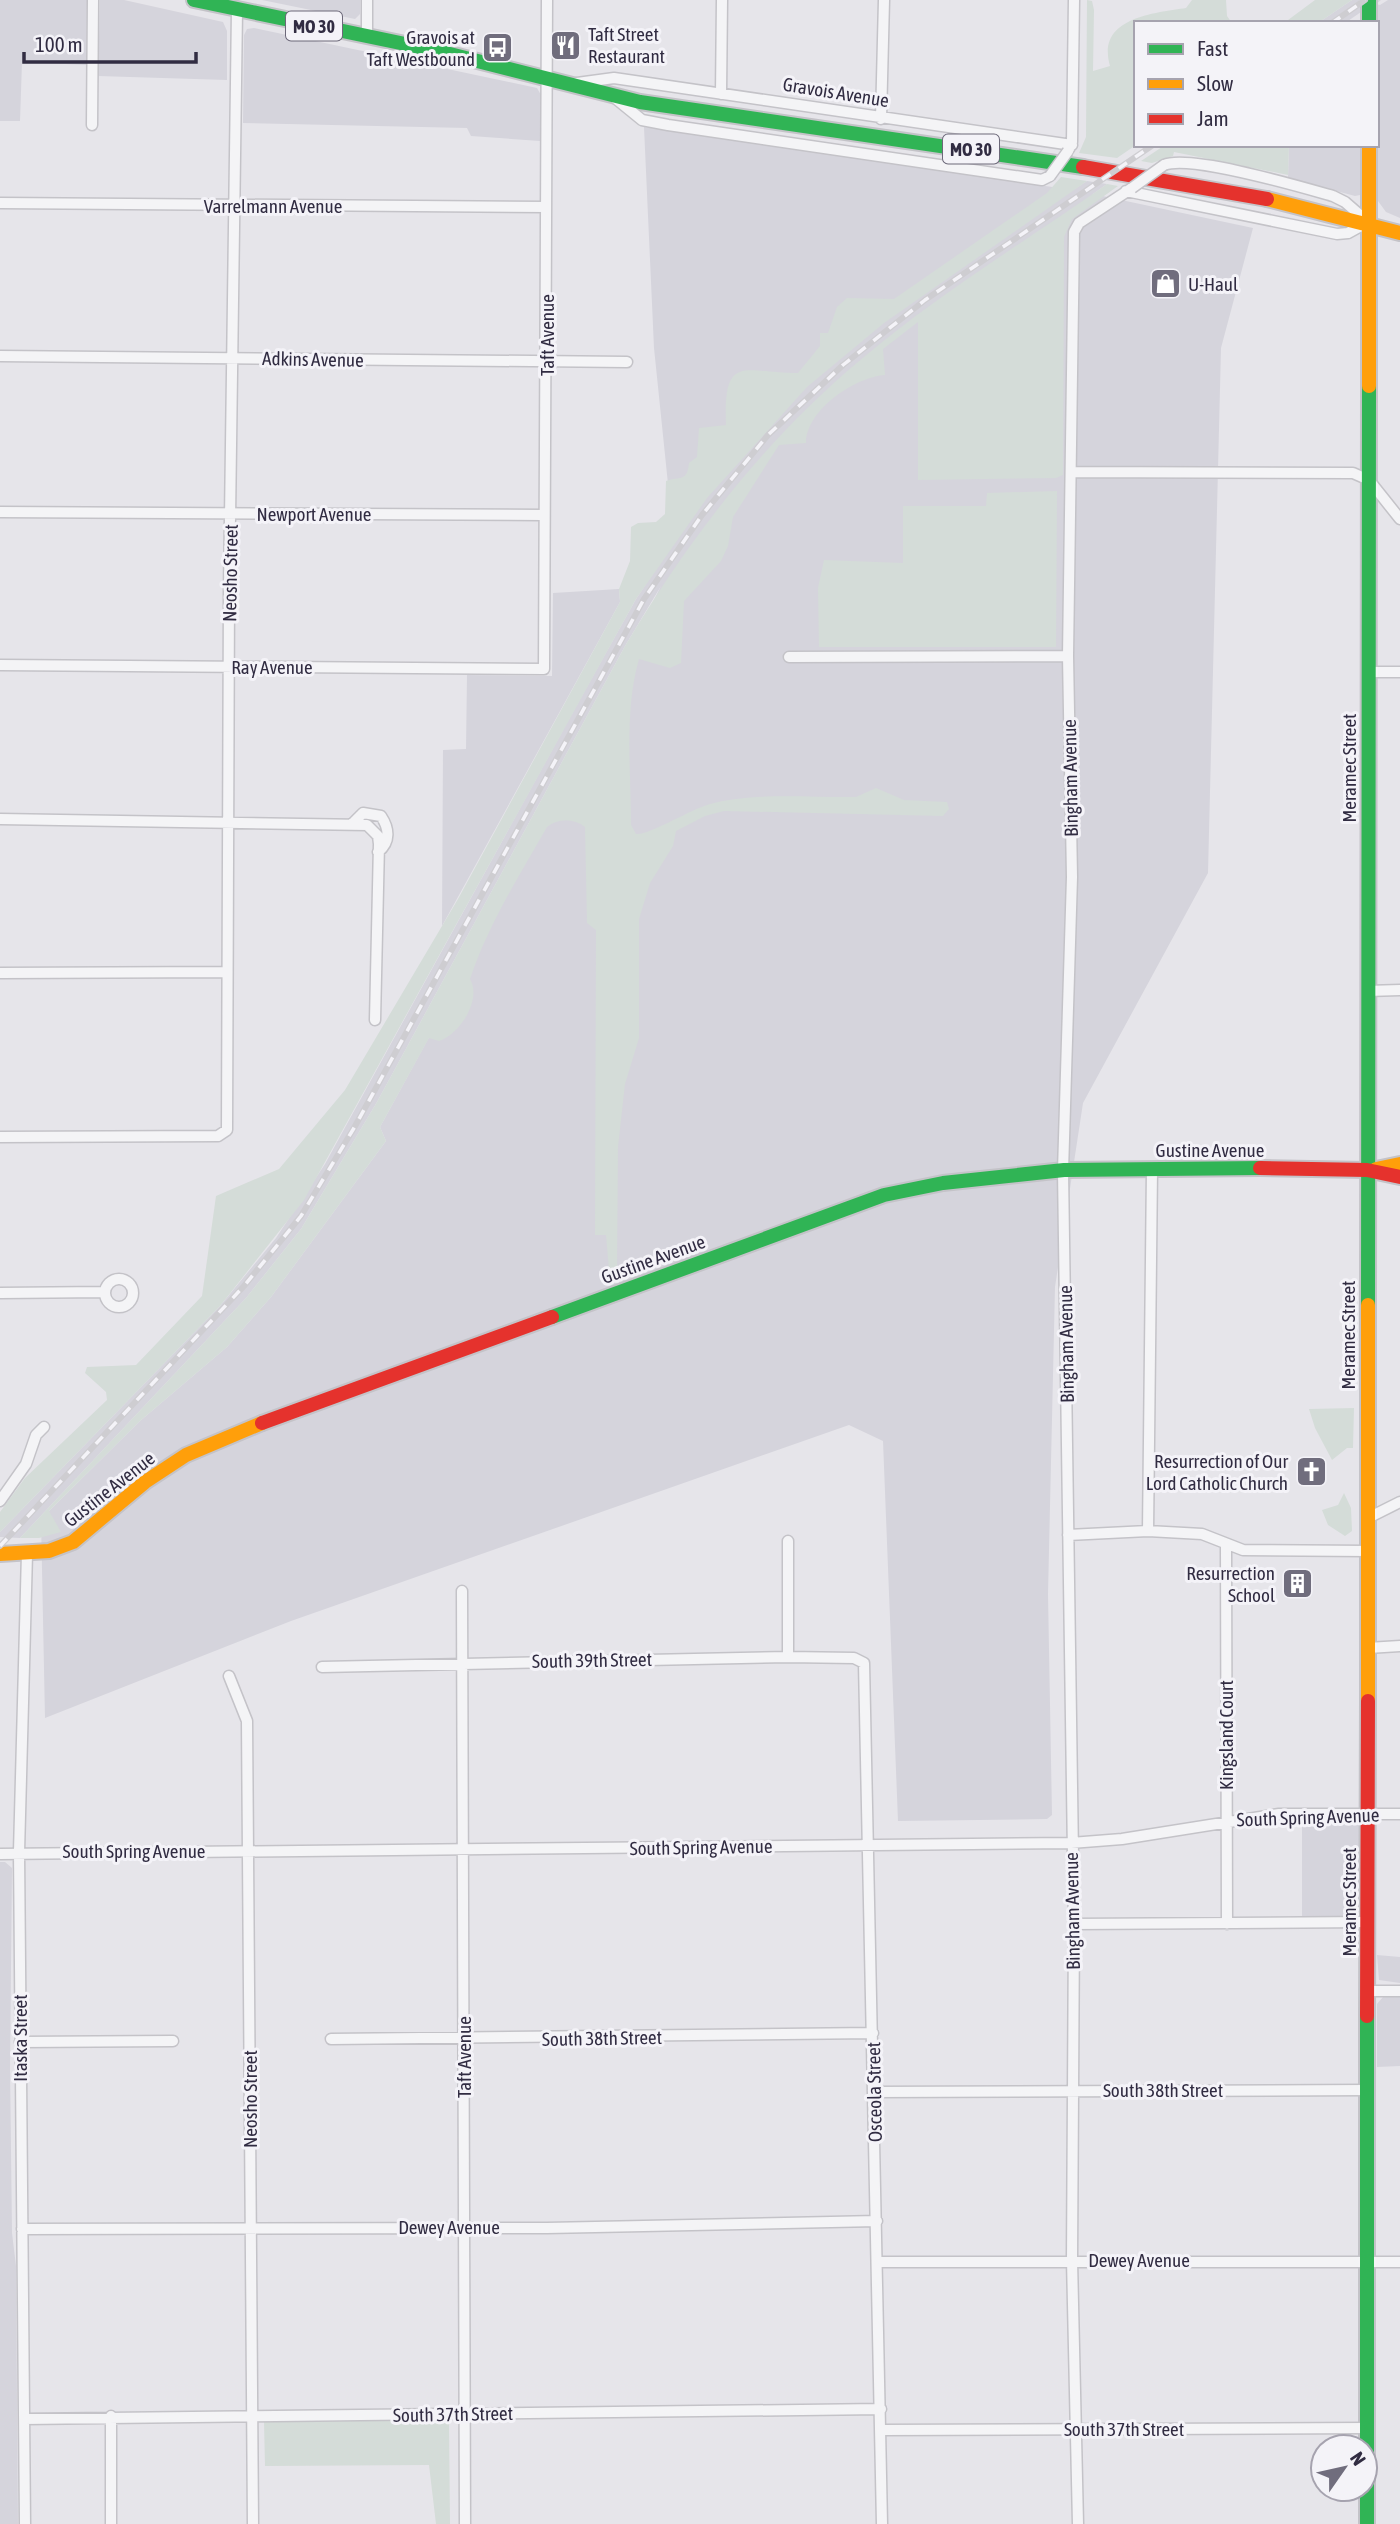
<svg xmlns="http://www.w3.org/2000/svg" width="1400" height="2524" viewBox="0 0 1400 2524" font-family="'Asap Condensed',sans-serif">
<rect width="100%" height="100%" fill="#e6e5ea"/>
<path fill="#d5d4dc" d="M0 0H87L86 65 22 62 20 121H0Z
M100 0H124L223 22 227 31V80L98 76Z
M262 0H360V14L355 19Z
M1352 0H1359L1361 12 1345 23H1318Z
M1375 0H1381L1376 4 1380 5 1388 0H1400V218L1386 212 1378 201Z
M254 28 537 88 541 95 540 141 471 136 467 128 243 123 244 35 247 29Z
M644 127 1073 190 1087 181 1107 184 1093 194 1253 228 1221 348 1208 873 1083 1103 1055 1287 1048 1594 1052 1815 1047 1819 898 1821 883 1441 849 1425 291 1621 45 1718 41 1519 140 1421 227 1347 271 1297 386 1141 380 1127 493 920 661 586 625 646 377 1102 301 1229 246 1298 20 1538 0 1537V1532L220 1306 276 1238 325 1164 574 710 636 599 674 542 654 348Z
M1289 145H1361L1360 195 1355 196 1288 178Z
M619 589 620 602 442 926 443 750 466 749 467 675 552 676 553 593Z
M1302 1820H1352L1360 1826V1909L1354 1917 1302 1918Z
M0 1862H5L12 1868 10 2068 12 2233 16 2266 18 2524H0Z
M1377 1955 1400 1957V1983L1379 1980Z
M1383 1997H1400V2066L1377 2067V2004Z"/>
<path fill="#d4dcd8" d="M1087 0 1092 1 1094 10 1093 71 1110 66C1096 18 1153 13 1186 8L1192 0H1226L1227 16 1232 23H1136V145L1117 158 1079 153 1086 137Z
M1315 0H1352L1318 23H1284Z
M1165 145H1289L1288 175 1174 152 1173 156 1152 163 1141 161Z
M1061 177 1087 181 884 323 807 387 707 498 636 599 304 1200 220 1306 0 1532V1512L25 1478 107 1400 106 1392 85 1373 87 1367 136 1365 202 1296 216 1196 279 1169 345 1090 458 899 620 602 619 589 630 561 631 527 638 523 656 522 665 514 666 481C681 476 687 482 689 463L697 457 699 428 726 425C723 352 744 373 798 373L820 346V333H828L837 307 847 298 894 299 1047 193Z
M1107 184 1118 186 1072 219 1064 237 1063 475 1056 478 918 480V322L883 349 885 375C855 377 806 410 806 443L779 445 733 517 728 546 721 561 684 601 681 663 670 668 639 659C624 711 631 771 631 825L636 834C648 836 691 809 710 804 753 792 811 798 856 797L876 788 904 800 947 802 949 809 943 816 724 811 705 816 676 831 673 846 650 883 639 919V1038L625 1084 618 1147 617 1271 609 1270 606 1235H595L596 930 587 923 585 827C574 818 558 818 547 827 519 876 488 925 470 979 482 1000 460 1034 439 1041L429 1038 380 1127 386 1141 271 1297 227 1347 140 1421 49 1511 61 1532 39 1538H20L246 1298 301 1229 377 1102 625 646C690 537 766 438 864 357 940 293 1026 241 1107 184Z
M1057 491 1056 647H819L818 588 824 560 903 563V506H986L987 493Z
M1354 1408 1353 1448H1347L1332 1460 1315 1428 1309 1409Z
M1344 1493 1351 1508 1352 1531 1345 1536 1328 1525 1322 1510 1338 1505Z
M443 2420 449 2423 450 2524H436L429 2465 265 2466 264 2422Z"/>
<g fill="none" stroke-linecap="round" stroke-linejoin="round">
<defs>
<path id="street" d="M367 0V37
M577 83 614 78 1072 145
M721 94 722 0
M615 98 642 120 668 125 1042 180 1050 176
M881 119 884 0
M92 125 93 0
M1069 149 1072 142 1074 0
M1126 191 1337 234 1348 233 1368 222 1345 202 1333 196C1301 187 1190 154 1164 165
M0 203 546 207
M0 356 627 362
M1071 472 1353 473 1369 480 1400 519
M0 512 543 515
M789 657 1068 656
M0 665 544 669 547 0
M1368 672H1400
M0 819 367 825 378 836 379 844 375 1020
M352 824 363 813 381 816C389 828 391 842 378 852
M0 973 226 972
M1367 991 1400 990
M0 1137 218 1136 227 1130 229 590 237 10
M105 1293a14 14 0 1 1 28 0a14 14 0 1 1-28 0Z
M0 1293 104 1292
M0 1501 26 1464 36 1435 44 1427
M1368 1518 1400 1502
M1148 1531 1152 1169
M1068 1535 1148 1531 1202 1534 1243 1550 1368 1551
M1226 1545 1227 1924
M462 1591 465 2524
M1368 1648 1400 1646
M788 1657V1541
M322 1667 788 1657 854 1658 864 1663 882 2524
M229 1676 247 1721 253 2524
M0 1854 1071 1843 1122 1839 1279 1814H1400
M1074 1924 1368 1922
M1369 1991H1400
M331 2039 873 2033
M20 2042 173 2041
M874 2092 1368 2090
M22 2229 547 2228 877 2221
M878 2262H1400
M111 2416V2524
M24 2419 881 2409
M882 2430 1367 2428
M25 2524 19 1852 27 1553
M1078 2524 1072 2260 1074 1924 1063 1171 1072 877 1068 656 1074 232 1079 223 1132 188"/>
<path id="fast" d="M194 0 434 50 640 102 1083 167
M1369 0V23
M1368 1305 1369 386
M552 1317 884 1195 943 1183 1064 1170 1260 1168
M1367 2524V2016"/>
<path id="slow" d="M1267 199 1400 233
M1369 386V145
M1376 1169 1400 1164
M0 1554 49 1551 73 1542 145 1482 186 1455 262 1423
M1368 1701V1305"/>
<path id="jam" d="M1083 167 1267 199
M1260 1168 1367 1170 1400 1177
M262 1423 552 1317
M1367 2016 1368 1701"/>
</defs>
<use href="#street" stroke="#c4c3c8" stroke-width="13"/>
<use href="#fast" stroke="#c4c3c8" stroke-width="18"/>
<use href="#slow" stroke="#c4c3c8" stroke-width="18"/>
<use href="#jam" stroke="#c4c3c8" stroke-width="18"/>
<use href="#street" stroke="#f4f4f6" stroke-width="10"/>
<use href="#fast" stroke="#30b455" stroke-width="14"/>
<use href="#slow" stroke="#ff9f0a" stroke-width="14"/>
<use href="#jam" stroke="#e5322d" stroke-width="14"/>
<defs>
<path id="rail" d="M1332 23 1365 0
M0 1546 244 1286 301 1216 354 1128 644 599 702 515 768 435 843 365 925 300 1153 145"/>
</defs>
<use href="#rail" stroke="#cecdd1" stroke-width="6"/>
<use href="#rail" stroke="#f4f3f8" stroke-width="3.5" stroke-dasharray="10" stroke-linecap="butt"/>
<defs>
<path id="street-bridge" d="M1050 176 1068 151
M1132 188 1164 165"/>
</defs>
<use href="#street-bridge" stroke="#c4c3c8" stroke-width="13" stroke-linecap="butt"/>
<use href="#street-bridge" stroke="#f4f4f6" stroke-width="10"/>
</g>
<defs>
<symbol id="restaurant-square" viewBox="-11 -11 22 22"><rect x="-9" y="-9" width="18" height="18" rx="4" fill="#706d7d" stroke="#f4f3f8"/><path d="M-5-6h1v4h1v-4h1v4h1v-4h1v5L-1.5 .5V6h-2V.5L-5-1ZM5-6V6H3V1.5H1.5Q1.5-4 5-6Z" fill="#fff"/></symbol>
<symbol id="bus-square" viewBox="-11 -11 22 22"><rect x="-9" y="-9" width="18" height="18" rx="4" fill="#706d7d" stroke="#f4f3f8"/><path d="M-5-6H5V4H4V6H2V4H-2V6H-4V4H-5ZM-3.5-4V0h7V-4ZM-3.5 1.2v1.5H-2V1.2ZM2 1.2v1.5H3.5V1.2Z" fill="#fff"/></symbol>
<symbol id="shop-square" viewBox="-11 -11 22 22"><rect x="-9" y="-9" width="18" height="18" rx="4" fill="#706d7d" stroke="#f4f3f8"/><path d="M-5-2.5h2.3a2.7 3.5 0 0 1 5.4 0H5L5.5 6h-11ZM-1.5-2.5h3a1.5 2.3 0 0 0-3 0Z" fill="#fff"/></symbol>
<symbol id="church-square" viewBox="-11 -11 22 22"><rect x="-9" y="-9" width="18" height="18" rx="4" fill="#706d7d" stroke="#f4f3f8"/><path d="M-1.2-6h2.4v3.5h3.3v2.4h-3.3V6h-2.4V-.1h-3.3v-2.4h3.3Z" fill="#fff"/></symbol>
<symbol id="building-square" viewBox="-11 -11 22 22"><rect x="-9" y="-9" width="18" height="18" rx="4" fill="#706d7d" stroke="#f4f3f8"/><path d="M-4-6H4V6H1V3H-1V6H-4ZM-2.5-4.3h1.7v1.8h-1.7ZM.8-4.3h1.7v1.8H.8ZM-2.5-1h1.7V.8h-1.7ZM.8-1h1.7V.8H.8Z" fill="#fff"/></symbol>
</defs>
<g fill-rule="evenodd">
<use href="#restaurant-square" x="548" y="28" width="35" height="35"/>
<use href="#bus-square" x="480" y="30" width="35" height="35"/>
<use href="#shop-square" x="1148" y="266" width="35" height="35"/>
<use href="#church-square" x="1294" y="1454" width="35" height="35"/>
<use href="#building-square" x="1280" y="1566" width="35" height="35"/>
</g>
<g text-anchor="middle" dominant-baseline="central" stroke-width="6" stroke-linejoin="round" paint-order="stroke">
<g fill="#f4f3f8" stroke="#6c6879" stroke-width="2">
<rect x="286" y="11.5" width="56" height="29" rx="5"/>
<rect x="943" y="134.5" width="56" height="29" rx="5"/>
</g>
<g font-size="18" font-weight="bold" fill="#312c42">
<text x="314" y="26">MO 30</text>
<text x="971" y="149">MO 30</text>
</g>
<g font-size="19" fill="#312c42" stroke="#f4f3f8" text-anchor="end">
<text x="588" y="34" text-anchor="start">Taft Street<tspan x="588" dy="22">Restaurant</tspan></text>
<text x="475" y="37">Gravois at<tspan x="475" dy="22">Taft Westbound</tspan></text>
<text x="1188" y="284" text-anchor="start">U-Haul</text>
<text x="1288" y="1461">Resurrection of Our<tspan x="1288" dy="22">Lord Catholic Church</tspan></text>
<text x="1275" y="1573">Resurrection<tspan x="1275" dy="22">School</tspan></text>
</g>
<g font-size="19" fill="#312c42" stroke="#f4f3f8">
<text transform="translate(836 92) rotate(9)">Gravois Avenue</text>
<text x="273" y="206">Varrelmann Avenue</text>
<text transform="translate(547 335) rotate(-90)">Taft Avenue</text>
<text transform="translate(313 359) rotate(1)">Adkins Avenue</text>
<text x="314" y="514">Newport Avenue</text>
<text transform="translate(230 573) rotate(-89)">Neosho Street</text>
<text x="272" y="667">Ray Avenue</text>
<text transform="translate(1349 768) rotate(-90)">Meramec Street</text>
<text transform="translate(1070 778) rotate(-91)">Bingham Avenue</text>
<text x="1210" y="1150">Gustine Avenue</text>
<text transform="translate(653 1259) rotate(-20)">Gustine Avenue</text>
<text transform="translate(1348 1335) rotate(-90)">Meramec Street</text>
<text transform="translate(1066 1344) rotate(-91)">Bingham Avenue</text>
<text transform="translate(109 1489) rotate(-38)">Gustine Avenue</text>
<text transform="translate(592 1660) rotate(-1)">South 39th Street</text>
<text transform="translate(1226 1735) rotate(-90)">Kingsland Court</text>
<text transform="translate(1308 1817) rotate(-2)">South Spring Avenue</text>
<text transform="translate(701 1847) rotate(-1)">South Spring Avenue</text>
<text x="134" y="1851">South Spring Avenue</text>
<text transform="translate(1349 1902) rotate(-90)">Meramec Street</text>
<text transform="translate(1072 1911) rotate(-91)">Bingham Avenue</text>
<text transform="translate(20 2038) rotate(-90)">Itaska Street</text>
<text transform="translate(602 2038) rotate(-1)">South 38th Street</text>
<text transform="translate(464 2057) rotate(-90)">Taft Avenue</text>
<text x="1163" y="2090">South 38th Street</text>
<text transform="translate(874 2092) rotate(-91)">Osceola Street</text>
<text transform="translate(250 2099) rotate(-90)">Neosho Street</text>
<text x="449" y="2227">Dewey Avenue</text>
<text x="1139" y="2260">Dewey Avenue</text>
<text transform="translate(453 2414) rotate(-1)">South 37th Street</text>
<text x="1124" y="2429">South 37th Street</text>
</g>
</g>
<rect x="1134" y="21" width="245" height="126" fill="#f4f3f8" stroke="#a6a3af" stroke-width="2"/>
<rect x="1148" y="44" width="35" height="10" fill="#30b455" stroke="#a6a3af" stroke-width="2"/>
<text x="1197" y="56" font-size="21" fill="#312c42">Fast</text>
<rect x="1148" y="79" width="35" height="10" fill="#ff9f0a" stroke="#a6a3af" stroke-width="2"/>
<text x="1197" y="91" font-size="21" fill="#312c42">Slow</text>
<rect x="1148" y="114" width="35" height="10" fill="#e5322d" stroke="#a6a3af" stroke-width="2"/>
<text x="1197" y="126" font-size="21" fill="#312c42">Jam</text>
<g transform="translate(1344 2468) rotate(56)"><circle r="33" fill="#f4f3f8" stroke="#a6a3af" stroke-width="2"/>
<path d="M0-5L12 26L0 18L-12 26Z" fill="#706d7d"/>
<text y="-10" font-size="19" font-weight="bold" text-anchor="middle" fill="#312c42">N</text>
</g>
<path d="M24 52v10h172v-10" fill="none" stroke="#312c42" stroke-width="3.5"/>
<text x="35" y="52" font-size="21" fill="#312c42" stroke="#f4f3f8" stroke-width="5" paint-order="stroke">100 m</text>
</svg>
